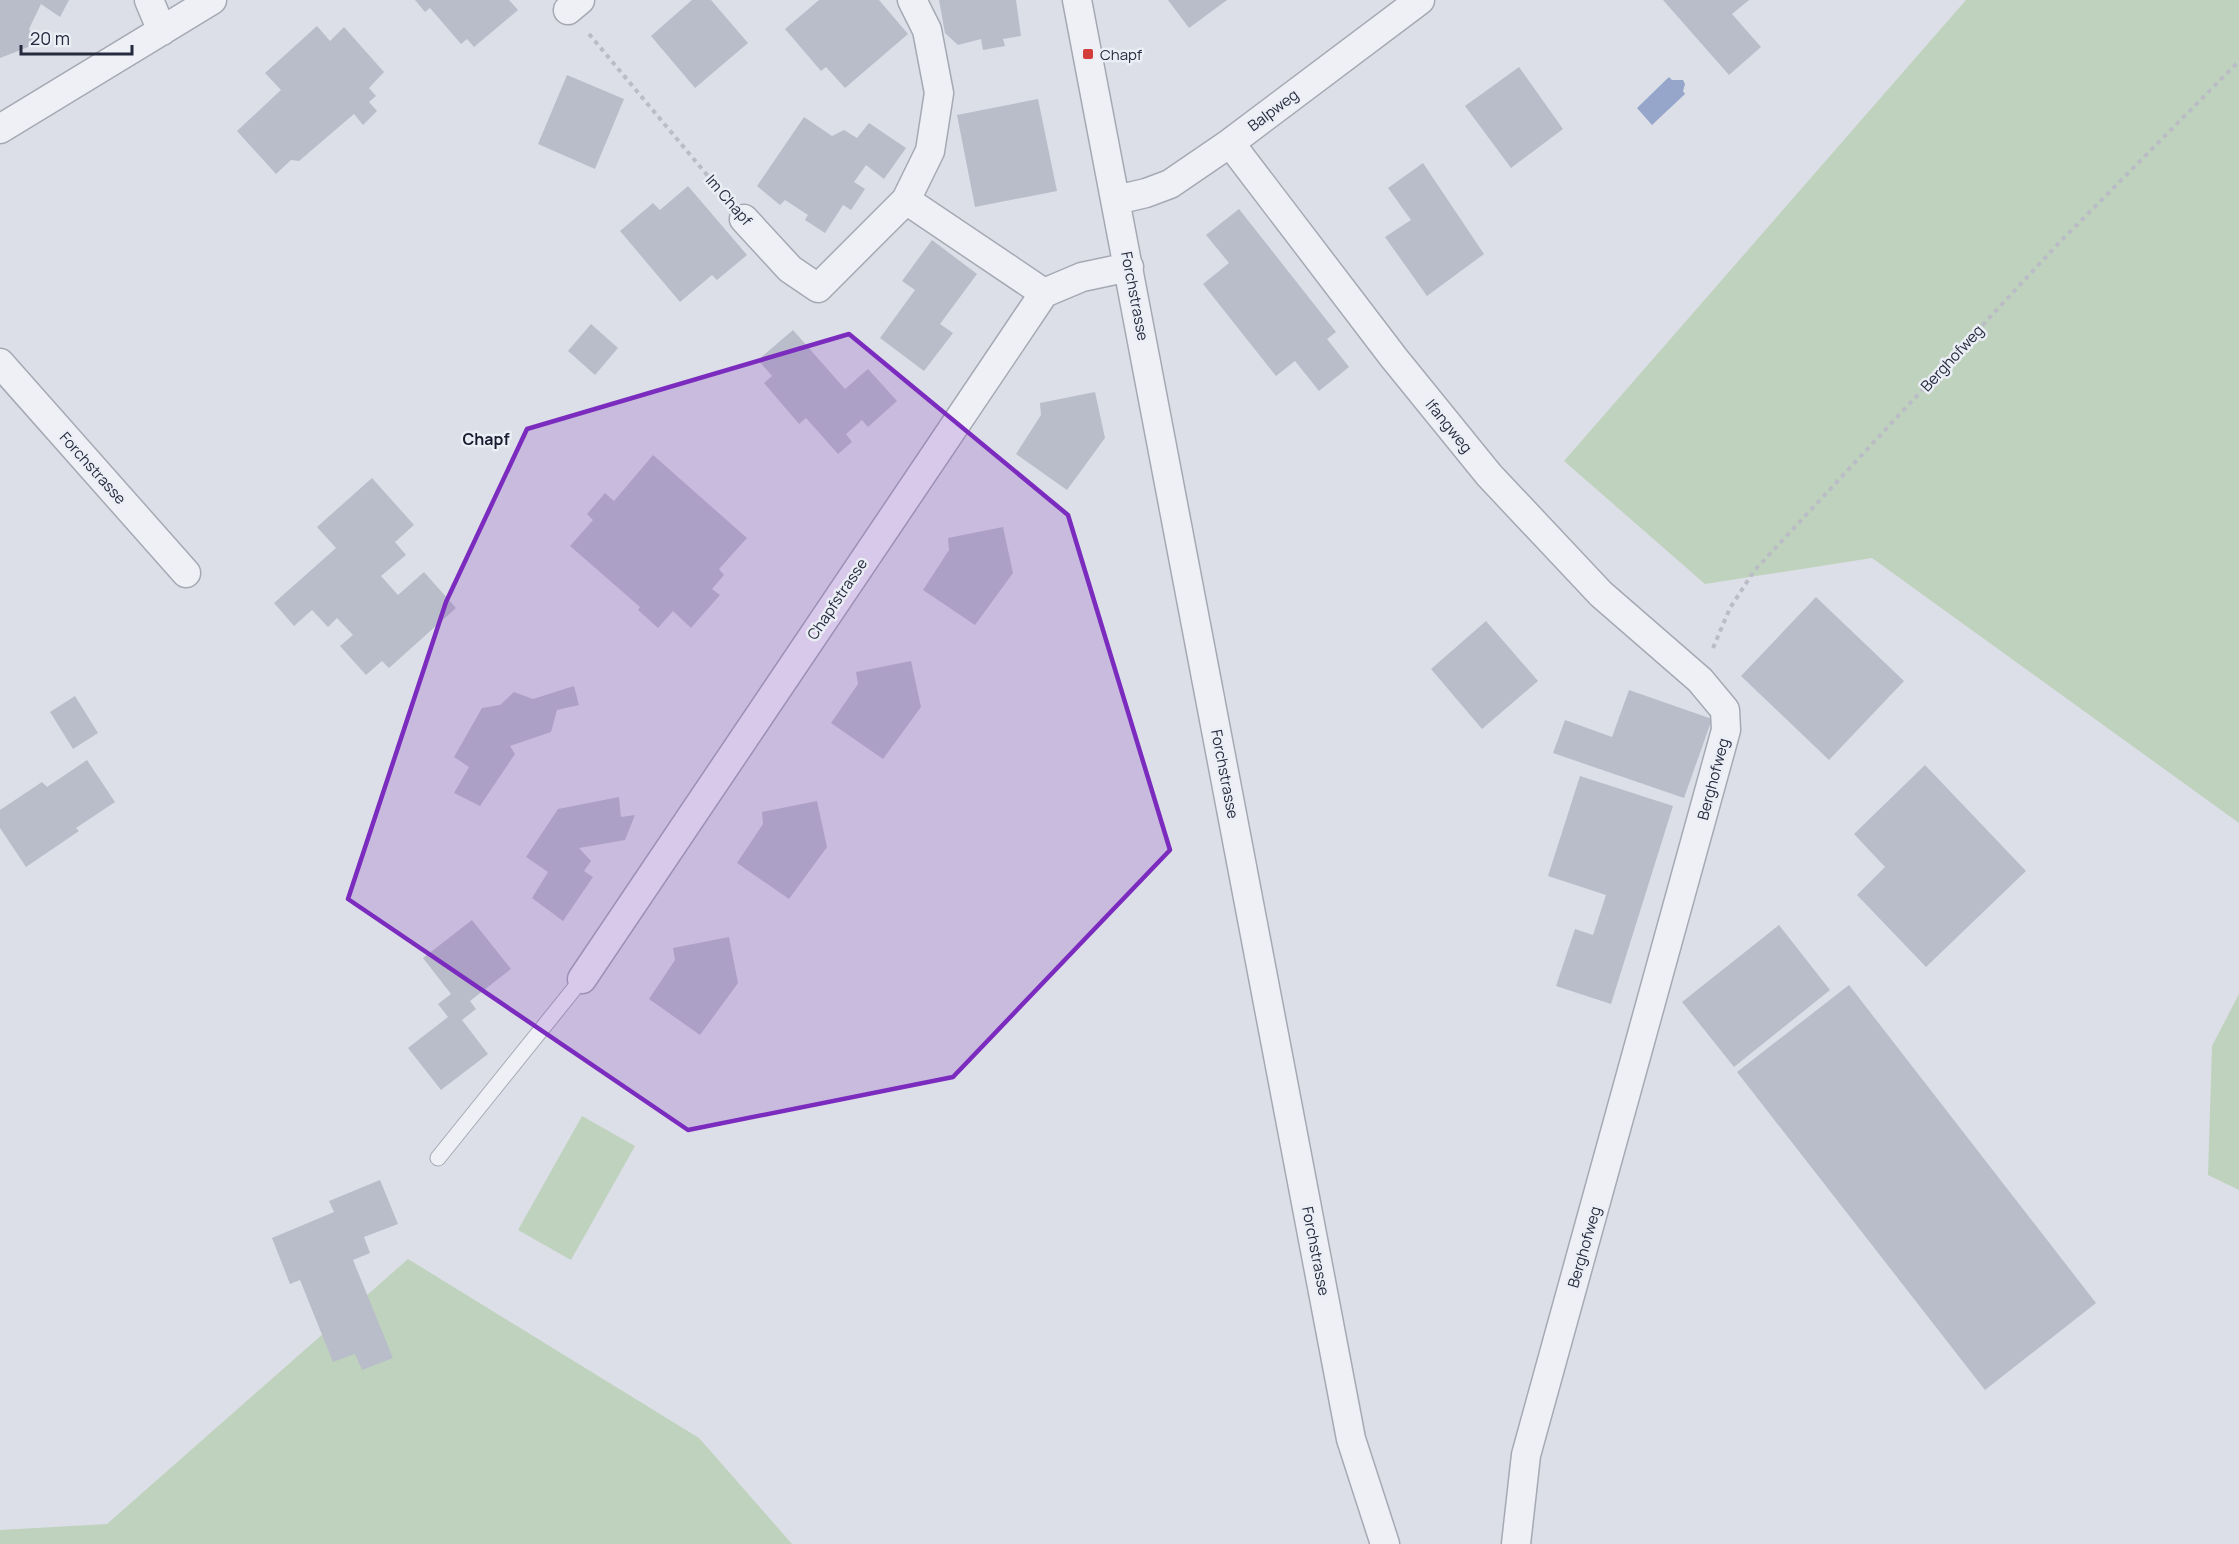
<svg xmlns="http://www.w3.org/2000/svg" width="2239" height="1544" viewBox="0 0 2239 1544" font-family="Manrope,sans-serif">
<rect width="100%" height="100%" fill="#dcdfe7"/>
<path fill="#bfd2bd" d="M1966 0H2239V823L1872 558 1705 584 1564 461Z
M2239 994V1190L2208 1175 2212 1046Z
M582 1116 635 1146 571 1260 518 1230Z
M408 1259 699 1438 792 1544H0V1530L107 1524Z"/>
<path fill="#95a6ca" d="M1669 77 1672 80H1683L1685 84 1683 91 1685 94 1652 125 1637 108Z"/>
<path fill="#b9bdca" d="M0 0H69L60 17 41 4 29 29 36 44 0 58Z
M415 0H509L518 10 474 47 467 39 461 44 430 8 425 12Z
M692 0H711L748 43 695 88 651 36Z
M819 0H879L908 34 845 88 826 67 821 71 785 29Z
M939 0H1016L1021 36 1003 39 1005 46 983 50 981 39 958 45 945 33Z
M1168 0H1227L1189 28Z
M1663 0H1749L1732 14 1761 47 1729 75Z
M317 26 330 41 344 27 384 72 369 88 376 96 369 102 377 111 363 125 354 114 299 161 291 160 276 174 237 131 281 90 265 73Z
M1519 67 1563 129 1511 168 1465 106Z
M567 75 624 99 595 169 538 144Z
M1038 99 1057 191 975 207 957 115Z
M804 117 832 136 844 130 857 138 869 123 906 148 884 179 866 165 854 182 865 189 851 210 843 205 825 233 805 220 808 215 785 200 780 205 757 186Z
M1423 163 1484 254 1427 296 1385 237 1411 220 1388 188Z
M688 186 747 255 717 280 712 275 680 302 620 231 653 203 660 210Z
M1239 209 1336 332 1327 339 1349 367 1319 391 1295 361 1276 376 1203 284 1229 263 1206 235Z
M932 240 977 274 940 324 953 333 924 371 880 338 915 290 902 281Z
M591 324 618 348 595 375 568 351Z
M793 330 845 389 868 369 897 401 868 427 862 420 846 434 852 442 838 454 806 418 799 424 764 383 772 376 758 360Z
M1095 392 1105 438 1067 490 1016 454 1041 415 1040 403Z
M653 455 747 538 719 569 724 575 712 589 720 595 691 628 673 611 658 628 638 610 640 607 570 546 593 520 587 514 605 493 614 501Z
M372 478 414 525 395 542 406 555 381 576 398 595 424 572 456 608 389 668 382 661 366 675 340 646 353 635 337 618 328 627 312 610 294 626 274 603 336 548 317 527Z
M1003 527 1013 573 975 625 923 590 949 550 948 538Z
M1816 597 1904 681 1829 760 1741 676Z
M1486 621 1538 681 1482 729 1431 669Z
M911 661 921 707 883 759 831 723 858 684 856 672Z
M574 686 579 705 557 710 551 732 510 746 515 754 480 806 454 793 469 767 454 757 482 708 500 705 514 692 533 699Z
M1629 690 1712 719 1684 798 1553 753 1565 720 1612 737Z
M75 696 98 733 73 749 50 712Z
M87 760 115 802 76 828 79 831 26 867 0 828V810L42 782 47 787Z
M1925 765 2026 871 1926 967 1857 895 1885 867 1854 834Z
M1580 776 1673 806 1611 1004 1556 986 1575 929 1593 935 1606 895 1548 876Z
M619 797 621 817 635 815 625 840 579 848 591 861 584 871 593 877 563 921 532 898 548 872 526 857 558 809Z
M817 801 827 847 789 899 737 863 763 824 762 812Z
M472 920 511 969 470 1001 476 1009 462 1020 488 1054 441 1090 408 1048 448 1017 438 1004 451 994 423 958Z
M1779 925 1830 990 1734 1067 1682 1002Z
M729 937 738 983 700 1035 649 999 675 960 673 948Z
M1849 985 2096 1303 1985 1390 1737 1072Z
M380 1180 398 1224 364 1237 370 1253 353 1260 393 1358 362 1370 355 1354 333 1362 300 1280 290 1284 272 1238 334 1212 329 1201Z"/>
<g fill="none" stroke-linecap="round" stroke-linejoin="round">
<defs>
<path id="lane" d="M438 1158 582 979"/>
<path id="street" d="M149 0 162 31
M912 0 927 30 939 93 930 151 906 200 1044 293
M1077 0 1351 1439 1385 1544
M568 10 580 0
M0 129 212 0
M1230 143 1394 358 1489 475 1601 594 1700 680 1725 710 1726 730 1526 1455 1516 1544
M1116 200 1146 193 1170 184 1230 143 1420 0
M744 219 790 269 818 288 906 200
M0 363 186 573
M582 979 1044 293 1082 277 1129 267"/>
</defs>
<use href="#lane" stroke="#a5a9b4" stroke-width="17"/>
<use href="#street" stroke="#a5a9b4" stroke-width="31"/>
<path stroke="#babdc5" stroke-width="4" stroke-dasharray="4.5 4.5" stroke-linecap="butt" d="M589 34 723 194
M1713 648 1730 608 1754 571 2057 245 2239 61"/>
<use href="#lane" stroke="#eff0f5" stroke-width="15"/>
<use href="#street" stroke="#eff0f5" stroke-width="28"/>
</g>
<path fill="#7b2cbf" fill-opacity="0.2" stroke="#7b2cbf" stroke-width="4.5" stroke-linejoin="round" d="M849 334 1068 515 1170 850 953 1077 688 1130 348 899 446 602 527 429Z"/>
<rect fill="#d43c39" stroke="#ebeef5" stroke-width="2" x="1082" y="48" width="12" height="12" rx="3"/>
<g text-anchor="middle" dominant-baseline="central" stroke-width="5" stroke-linejoin="round" paint-order="stroke">
<g font-size="15" fill="#252a3e" stroke="#ebeef5" text-anchor="start">
<text x="1100" y="54">Chapf</text>
</g>
<g font-size="15" fill="#252a3e" stroke="#ebeef5">
<text transform="translate(1273 110) rotate(-37)">Balpweg</text>
<text transform="translate(729 200) rotate(49)">Im Chapf</text>
<text transform="translate(1135 296) rotate(79)">Forchstrasse</text>
<text transform="translate(1952 358) rotate(-47)">Berghofweg</text>
<text transform="translate(1449 426) rotate(51)">Ifangweg</text>
<text transform="translate(93 468) rotate(48)">Forchstrasse</text>
<text transform="translate(837 599) rotate(-56)">Chapfstrasse</text>
<text transform="translate(1225 774) rotate(79)">Forchstrasse</text>
<text transform="translate(1713 779) rotate(-75)">Berghofweg</text>
<text transform="translate(1584 1247) rotate(-74)">Berghofweg</text>
<text transform="translate(1316 1251) rotate(79)">Forchstrasse</text>
</g>
<g font-size="16" font-weight="bold" fill="#181c2f" stroke="#ebeef5">
<text x="486" y="439">Chapf</text>
</g>
</g>
<path d="M21 45v9h111v-9" fill="none" stroke="#252a3e" stroke-width="3"/>
<text x="30" y="45" font-size="18" fill="#252a3e" stroke="#ebeef5" stroke-width="4.5" paint-order="stroke">20 m</text>
</svg>
